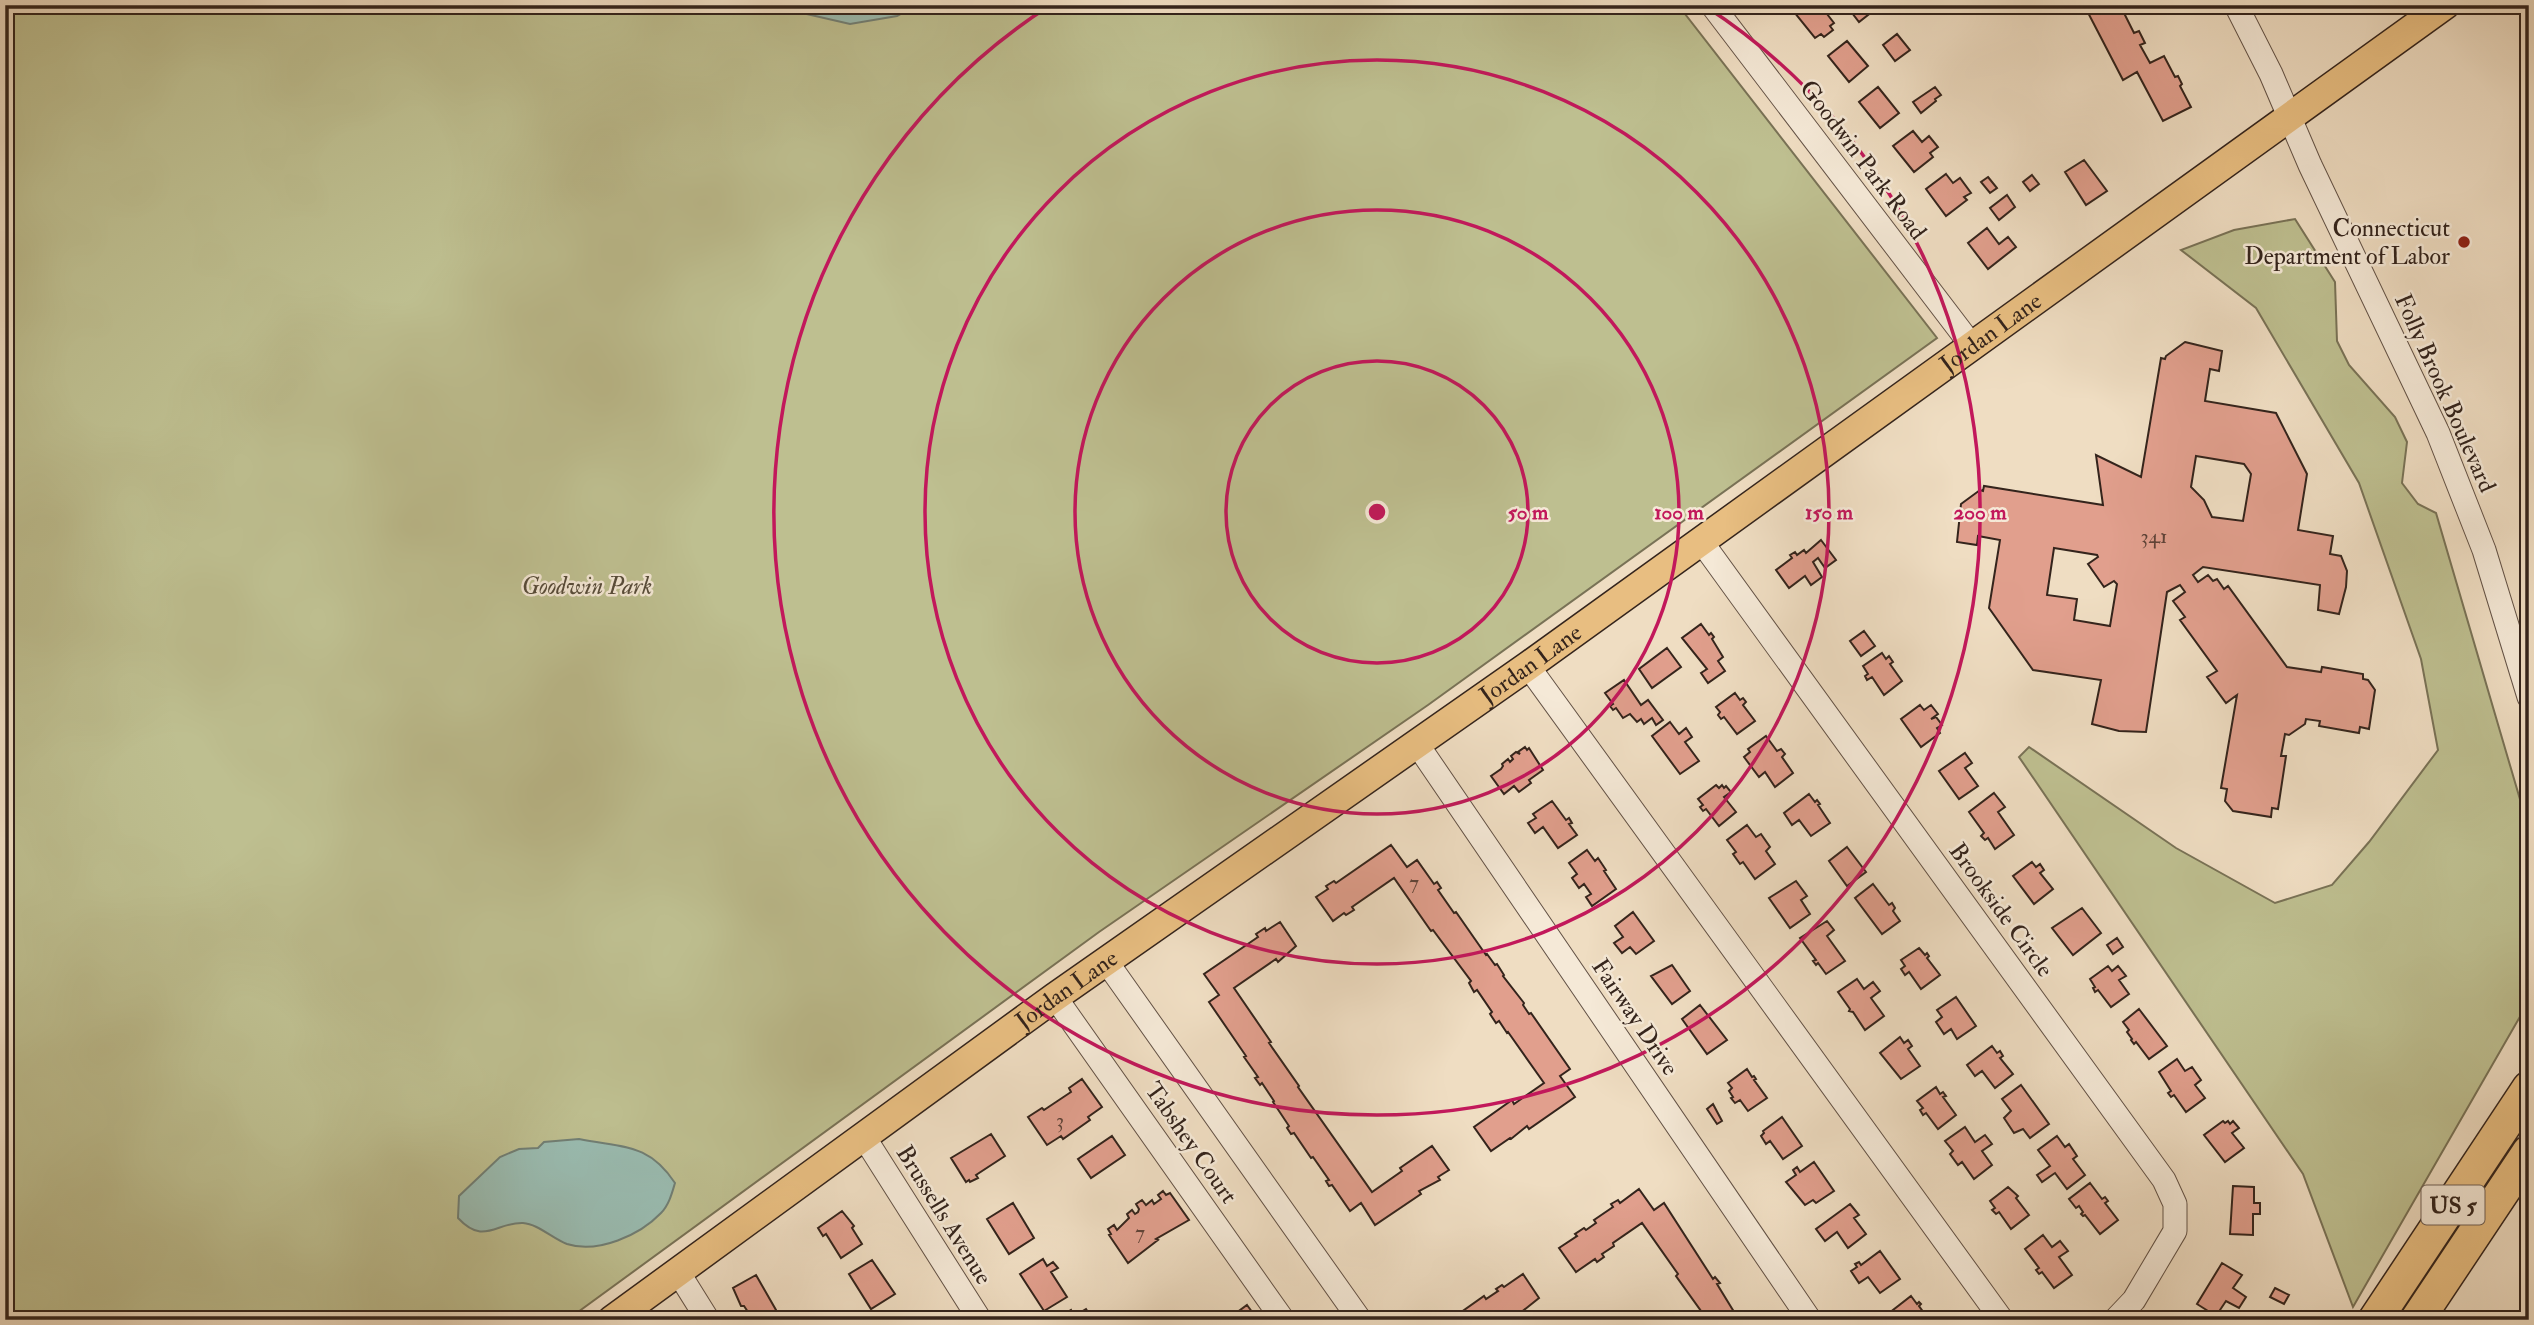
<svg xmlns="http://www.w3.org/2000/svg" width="2534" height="1325" viewBox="0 0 2534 1325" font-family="'IM FELL Double Pica',serif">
<rect width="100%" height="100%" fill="#efddc2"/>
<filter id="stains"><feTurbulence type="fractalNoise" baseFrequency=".00286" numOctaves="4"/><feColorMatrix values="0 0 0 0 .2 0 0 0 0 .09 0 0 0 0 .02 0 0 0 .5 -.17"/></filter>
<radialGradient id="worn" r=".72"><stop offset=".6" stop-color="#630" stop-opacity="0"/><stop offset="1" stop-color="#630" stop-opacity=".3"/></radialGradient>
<path fill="#bebf90" stroke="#797256" stroke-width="2" d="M5 5H1678L1937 338 1428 705 1099 932 567 1320H5Z
M2295 219 2335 282 2337 341 2349 365 2395 417 2407 442 2402 483 2418 504 2436 513 2529 830V1001L2353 1307 2303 1174 2019 757 2029 747 2176 848 2275 903 2332 885 2369 842 2438 750 2421 659 2359 483 2256 308 2181 250 2234 230Z"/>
<path fill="#9abcb1" stroke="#717f75" stroke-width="2" d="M781 5H917L897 16 850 24 798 12Z
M579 1139C622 1148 648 1142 675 1183 672 1193 669 1205 661 1213 640 1235 598 1254 567 1244 553 1239 538 1224 523 1223 496 1222 484 1246 458 1218L459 1196 500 1157 519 1149 538 1148 544 1142Z"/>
<path fill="#e19f8d" stroke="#34241c" stroke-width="2" fill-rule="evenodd" d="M1803 5H1820L1834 23 1830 26 1833 30 1824 37 1821 34 1815 38 1794 12Z
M1846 5H1868L1873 11 1859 22Z
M2084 5H2120L2134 33 2139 31 2145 43 2140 45 2150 63 2164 56 2175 77 2178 76 2182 84 2180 86 2191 107 2163 121 2137 72 2123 80Z
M1897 34 1910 50 1895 61 1883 45Z
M1847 41 1868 66 1849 82 1828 56Z
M1878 87 1899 113 1880 128 1859 102Z
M1935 87 1941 95 1935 99 1936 101 1921 113 1913 102Z
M1913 131 1922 142 1929 136 1938 147 1930 153 1933 157 1914 172 1893 146Z
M2084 160 2107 191 2086 205 2065 172Z
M1946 174 1953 183 1960 178 1971 193 1964 197 1967 200 1946 216 1926 189Z
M2032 175 2039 184 2030 191 2023 182Z
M1988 177 1997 188 1990 193 1981 182Z
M2007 195 2015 207 1999 220 1990 208Z
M1987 228 1999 244 2008 237 2016 247 1988 269 1968 243Z
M2185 342 2222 351 2219 371 2210 369 2205 401 2276 413 2307 474 2298 530 2333 536 2330 554 2341 556 2347 571 2346 587 2339 614 2318 610 2320 585 2203 567 2193 575 2198 582 2208 575 2213 581 2217 579 2224 589 2228 586 2287 667 2321 672 2322 667 2363 674V679L2368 680 2375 690 2369 729 2360 727 2359 733 2319 726 2320 721 2306 719 2305 724 2289 735 2285 734 2281 756H2286L2278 809 2272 808 2271 817 2233 811 2225 801 2227 789 2221 788 2237 695 2226 703 2207 677 2217 671 2180 620 2185 617 2173 601 2185 592 2180 585 2167 592 2146 732 2119 731 2092 724 2101 680 2033 670 1989 608 2000 540 1978 536 1977 545 1957 542 1961 504 1980 490 1983 491 1984 486 2103 505 2096 455 2141 477 2161 358 2165 359 2166 356ZM2196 456 2244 464 2251 474 2243 521 2212 517 2204 500 2191 487ZM2054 548 2097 555 2098 557 2088 564 2104 587 2114 581 2117 584 2110 626 2074 620 2077 599 2047 595Z
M1821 540 1836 560 1825 568 1818 558 1813 562 1822 577 1811 585 1805 576 1789 588 1776 570 1792 558 1790 555 1795 552 1797 555 1804 550 1806 553Z
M1701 624 1709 635 1711 633 1714 637 1712 639 1723 657 1718 661 1725 671 1708 683 1701 673 1707 669 1682 638Z
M1864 631 1875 646 1861 656 1850 641Z
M1667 648 1681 667 1652 688 1639 669Z
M1882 653 1886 659 1889 656 1893 662 1890 664 1902 681 1884 695 1872 677 1867 680 1865 676 1868 674 1863 666Z
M1624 680 1641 705 1648 700 1663 720 1656 725 1652 718 1644 724 1641 719 1637 722 1630 714 1623 718 1616 708 1613 710 1610 706 1613 704 1605 693Z
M1735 693 1740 700 1743 698 1746 702 1743 705 1755 721 1737 734 1724 717 1721 719 1718 715 1720 712 1716 707Z
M1920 705 1924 710 1931 705 1938 714 1931 719 1936 717 1942 725 1937 728 1940 733 1921 747 1901 719Z
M1670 722 1679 734 1686 728 1692 737 1685 742 1699 761 1680 774 1652 736Z
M1766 736 1777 751 1781 749 1785 754 1782 757 1793 773 1775 787 1765 772 1759 777 1744 757 1750 752 1748 749Z
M1525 747 1527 750 1529 748 1543 770 1529 780 1531 783 1519 792 1514 786 1504 794 1491 776 1501 769 1503 766 1502 764 1508 759 1510 762 1513 759 1511 756 1516 752 1520 754 1518 752Z
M1965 753 1972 763 1965 768 1978 786 1959 799 1939 771Z
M1716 785 1719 788 1722 785 1724 788 1726 786 1731 792 1724 797 1736 812 1719 826 1706 809 1703 811 1700 807 1703 805 1698 799Z
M1994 793 2005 807 1998 812 2014 835 1995 849 1988 838 1985 840 1981 836 1984 833 1969 812Z
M1809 794 1815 802 1817 800 1820 804 1818 805 1830 823 1811 836 1799 820 1792 825 1784 813Z
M1552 801 1566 820 1569 818 1572 823 1569 824 1577 835 1558 848 1543 827 1535 833 1528 823 1536 818 1533 814Z
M1747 825 1756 837 1761 834 1770 847 1766 851 1775 864 1755 879 1743 862 1740 864 1733 854 1736 852 1727 840Z
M1391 845 1407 867 1417 860 1434 884 1437 882 1441 888 1438 890 1454 913 1456 912 1486 955 1487 954 1495 965 1497 964 1504 975 1503 976 1524 1003 1523 1005 1529 1014 1531 1013 1570 1069 1560 1076 1575 1097 1529 1129 1527 1126 1511 1139 1510 1138 1491 1151 1474 1127 1512 1100 1514 1104 1544 1083 1508 1032 1507 1033 1499 1021 1496 1023 1490 1014 1492 1012 1477 990 1474 992 1469 983 1471 981 1433 930 1431 931 1394 878 1352 907 1354 910 1346 915 1344 913 1333 921 1316 897 1328 889 1326 886 1334 881 1336 883Z
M1847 847 1866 872 1847 886 1829 861Z
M1587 850 1595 861 1598 858 1606 870 1604 871 1616 889 1592 906 1586 897 1591 894 1584 884 1579 888 1572 878 1577 874 1569 863Z
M2032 862 2036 867 2040 864 2044 870 2040 873 2053 889 2034 904 2013 876Z
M1796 881 1807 896 1801 900 1810 914 1790 928 1769 898Z
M1873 884 1889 905 1892 903 1895 908 1893 911 1900 921 1882 934 1855 898Z
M2082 908 2101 933 2073 955 2052 928Z
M1633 912 1654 941 1636 954 1630 947 1622 953 1614 943 1623 937 1615 926Z
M1827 921 1834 930 1827 936 1845 961 1826 974 1818 963 1816 965 1813 961 1816 960 1800 938Z
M1280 922 1296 946 1278 962 1276 959 1234 988 1271 1042 1269 1043 1299 1086 1298 1087 1372 1192 1402 1171 1400 1168 1432 1146 1449 1170 1438 1177 1440 1180 1419 1191 1421 1194 1375 1225 1361 1203 1350 1211 1332 1185 1329 1186 1326 1181 1329 1180 1313 1157 1311 1158 1294 1133 1291 1134 1287 1128 1289 1126 1273 1102 1274 1101 1262 1083 1260 1085 1255 1078 1258 1077 1244 1057 1246 1056 1209 1002 1219 995 1204 974 1258 937 1256 934 1265 928 1266 931Z
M2117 938 2123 947 2113 954 2107 945Z
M1919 948 1925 955 1927 953 1929 956 1927 958 1940 975 1921 989 1909 972 1905 975 1901 969 1905 966 1901 960Z
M1672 965 1690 991 1672 1004 1651 976Z
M2108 966 2112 971 2118 966 2126 976 2119 980 2129 994 2111 1007 2098 990 2095 992 2093 988 2095 987 2090 979Z
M1857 979 1864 989 1873 982 1880 991 1871 998 1884 1016 1865 1030 1853 1012 1849 1011 1850 1009 1838 992Z
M1956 997 1976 1026 1957 1039 1951 1029 1944 1034 1936 1022 1942 1017 1937 1010Z
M1700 1005 1727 1040 1707 1054 1682 1019Z
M2139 1009 2167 1046 2149 1059 2136 1042 2134 1044 2131 1040 2132 1039 2127 1032 2129 1030 2123 1022Z
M1900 1037 1904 1043 1908 1040 1912 1046 1908 1049 1920 1066 1901 1079 1880 1053Z
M1992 1046 1997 1053 2000 1051 2003 1056 2000 1058 2013 1074 1995 1088 1982 1071 1975 1076 1967 1065Z
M2177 1059 2185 1071 2192 1067 2201 1080 2195 1085 2205 1098 2186 1112 2174 1095 2171 1097 2168 1093 2171 1091 2159 1072Z
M1747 1069 1752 1077 1754 1076 1756 1079 1754 1080 1767 1098 1748 1111 1740 1100 1735 1103 1731 1098 1733 1097 1729 1091 1732 1088 1728 1083Z
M1082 1079 1102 1107 1088 1117 1090 1120 1063 1139 1061 1136 1047 1145 1028 1117 1042 1108 1044 1110 1071 1092 1069 1088Z
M2021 1085 2049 1124 2030 1138 2023 1129 2014 1133 2004 1118 2011 1111 2002 1099Z
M1936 1087 1940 1094 1943 1092 1946 1096 1943 1097 1956 1115 1938 1129 1926 1113 1923 1115 1920 1110 1923 1108 1917 1101Z
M1713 1104 1722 1121 1717 1124 1707 1109Z
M1782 1117 1802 1146 1783 1159 1770 1141 1766 1144 1761 1136 1764 1133 1763 1131Z
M2223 1121 2225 1123 2228 1121 2230 1124 2233 1121 2239 1128 2232 1133 2244 1148 2225 1162 2204 1135Z
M1965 1127 1975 1142 1985 1135 1992 1144 1982 1151 1992 1165 1974 1179 1962 1162 1958 1165 1950 1154 1953 1151 1945 1141Z
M991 1134 1005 1156 976 1175 978 1178 970 1182 969 1180 966 1182 951 1158Z
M1112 1136 1125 1155 1091 1178 1078 1159Z
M2057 1136 2065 1147 2069 1144 2077 1156 2073 1159 2085 1175 2067 1189 2055 1173 2042 1182 2037 1175 2050 1166 2038 1150Z
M1814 1162 1834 1191 1816 1203 1813 1200 1805 1205 1786 1182 1796 1175 1793 1170 1797 1167 1800 1172Z
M2090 1183 2102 1199 2105 1197 2108 1201 2105 1203 2118 1220 2100 1234 2085 1215 2083 1216 2081 1214 2083 1212 2079 1206 2076 1208 2069 1199Z
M2233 1186 2254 1187V1203H2260V1214H2253V1235L2230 1234Z
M2008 1187 2018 1196 2016 1198 2029 1215 2011 1229 1999 1212 1996 1214 1992 1210 1995 1208 1990 1201Z
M1639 1189 1654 1210 1664 1203 1713 1279 1715 1277 1720 1283 1717 1284 1739 1320H1704L1706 1318 1676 1276 1678 1274 1642 1223 1613 1243 1614 1246 1602 1254 1604 1257 1597 1262 1595 1259 1576 1272 1559 1248 1577 1236 1575 1234 1584 1228 1586 1230 1596 1223 1594 1220 1613 1207 1611 1204 1618 1200 1620 1203Z
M1163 1191 1166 1195 1170 1193 1189 1220 1156 1239 1158 1240 1128 1263 1109 1235 1111 1234 1108 1229 1114 1225 1117 1230 1129 1218 1127 1214 1132 1210 1135 1214 1138 1212 1139 1209 1136 1204 1142 1200 1146 1205 1152 1200 1154 1204 1161 1199 1158 1195Z
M1013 1203 1034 1238 1009 1254 987 1219Z
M1850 1204 1859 1215 1854 1218 1866 1234 1848 1248 1837 1232 1825 1241 1816 1229Z
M842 1211 854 1226 852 1228 862 1244 841 1258 826 1234 823 1236 818 1228Z
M2043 1235 2052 1247 2060 1241 2068 1251 2059 1257 2072 1275 2054 1288 2042 1272 2039 1274 2036 1270 2039 1268 2025 1249Z
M1880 1251 1900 1279 1880 1293 1868 1277 1859 1283 1851 1271 1857 1267 1855 1264 1859 1262 1861 1265Z
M1043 1259 1047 1266 1053 1262 1058 1268 1051 1272 1067 1297 1044 1311 1020 1274Z
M872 1260 895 1294 871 1309 849 1274Z
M2222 1263 2242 1275 2233 1288 2246 1297 2239 1308 2226 1301 2216 1316 2197 1304Z
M1523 1274 1539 1298 1514 1318 1513 1316 1507 1320H1450L1484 1296 1486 1299 1498 1291 1496 1289 1502 1285 1504 1287Z
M756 1275 776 1310 759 1320 752 1318 744 1306H741L733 1288Z
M2275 1288 2289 1295 2284 1304 2270 1297Z
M1911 1296 1917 1304 1919 1302 1921 1304 1919 1306 1929 1320H1886L1884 1317Z
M1247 1305 1258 1320H1229L1232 1316Z
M1086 1309 1093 1320H1055L1071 1310 1074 1316Z"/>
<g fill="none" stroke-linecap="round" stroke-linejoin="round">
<defs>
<path id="minor" d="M1712 5 1972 346
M2236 5 2271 74 2310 165 2438 433 2484 550 2529 697
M1701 541 2164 1180 2175 1204V1231L2134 1300 2115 1320
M1528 666 2002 1320
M1417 744 1810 1320
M1106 961 1360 1320
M1055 997 1283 1320
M864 1137 980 1320
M678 1272 708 1320"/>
<g id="major">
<path id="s1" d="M612 1320 1055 997 1528 666 2445 5"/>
</g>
<path id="highway" d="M2375 1320 2529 1088
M2417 1320 2529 1152"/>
</defs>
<use href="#minor" stroke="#635246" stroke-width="25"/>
<use href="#major" stroke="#34241c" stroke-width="31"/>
<use href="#highway" stroke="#34241c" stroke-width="36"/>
<use href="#minor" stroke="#f5e9d7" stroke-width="23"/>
<use href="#major" stroke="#e8be81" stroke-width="28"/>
<use href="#highway" stroke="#e8be81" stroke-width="33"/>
</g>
<g fill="none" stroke="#c2185b" stroke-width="3.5">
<circle cx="1377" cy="512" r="151"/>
<circle cx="1377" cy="512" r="302"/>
<circle cx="1377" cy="512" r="452"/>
<path d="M1705 6A603 603 0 1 1 1049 6"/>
</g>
<circle fill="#8f2418" stroke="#f5e9d7" stroke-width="2.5" cx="2464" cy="242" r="7"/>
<g text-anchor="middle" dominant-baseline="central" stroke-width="5" stroke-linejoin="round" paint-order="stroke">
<g font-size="21" fill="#5f4338">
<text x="2154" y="536">341</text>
<text x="1414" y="882">7</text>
<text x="1060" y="1120">3</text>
<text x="1140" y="1232">7</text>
</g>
<rect fill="#f5e9d7" stroke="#6e5f54" stroke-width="2" x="2421.5" y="1185.5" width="63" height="39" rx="5"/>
<g font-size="23" font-weight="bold" fill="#34241c">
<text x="2453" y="1205">US 5</text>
</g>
<g font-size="24" fill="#34241c" stroke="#f5e9d7">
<text transform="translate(1863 160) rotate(53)">Goodwin Park Road</text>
<text stroke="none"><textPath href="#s1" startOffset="1696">Jordan Lane</textPath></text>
<text transform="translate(2445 393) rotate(66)">Folly Brook Boulevard</text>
<text stroke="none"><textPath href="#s1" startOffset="1129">Jordan Lane</textPath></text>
<text transform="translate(2001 910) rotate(54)">Brookside Circle</text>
<text stroke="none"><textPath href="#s1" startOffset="562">Jordan Lane</textPath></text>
<text transform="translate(1635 1017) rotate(56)">Fairway Drive</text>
<text transform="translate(1191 1143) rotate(55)">Tabshey Court</text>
<text transform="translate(944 1215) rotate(58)">Brussells Avenue</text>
</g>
<g font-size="24" fill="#34241c" stroke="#f5e9d7" text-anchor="end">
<text x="2450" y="228">Connecticut<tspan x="2450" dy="28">Department of Labor</tspan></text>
</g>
<g font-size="24" font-style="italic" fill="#564b39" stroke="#f5e9d7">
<text x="587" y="586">Goodwin Park</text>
</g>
</g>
<circle cx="1377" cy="512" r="10" fill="#c2185b" stroke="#f5e9d7" stroke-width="3.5"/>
<g font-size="21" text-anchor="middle" font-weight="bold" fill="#c2185b" stroke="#f5e9d7" stroke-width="5" stroke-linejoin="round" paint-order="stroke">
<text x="1528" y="519">50 m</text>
<text x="1679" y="519">100 m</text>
<text x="1829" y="519">150 m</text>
<text x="1980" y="519">200 m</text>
</g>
<rect width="2534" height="1325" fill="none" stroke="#efddc2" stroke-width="28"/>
<rect x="7" y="7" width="2520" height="1311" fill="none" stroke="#34241c" stroke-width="3.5"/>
<rect x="14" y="14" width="2506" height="1297" fill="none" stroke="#34241c" stroke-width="2"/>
<rect width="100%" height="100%" filter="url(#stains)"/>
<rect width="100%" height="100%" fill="url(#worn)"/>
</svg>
